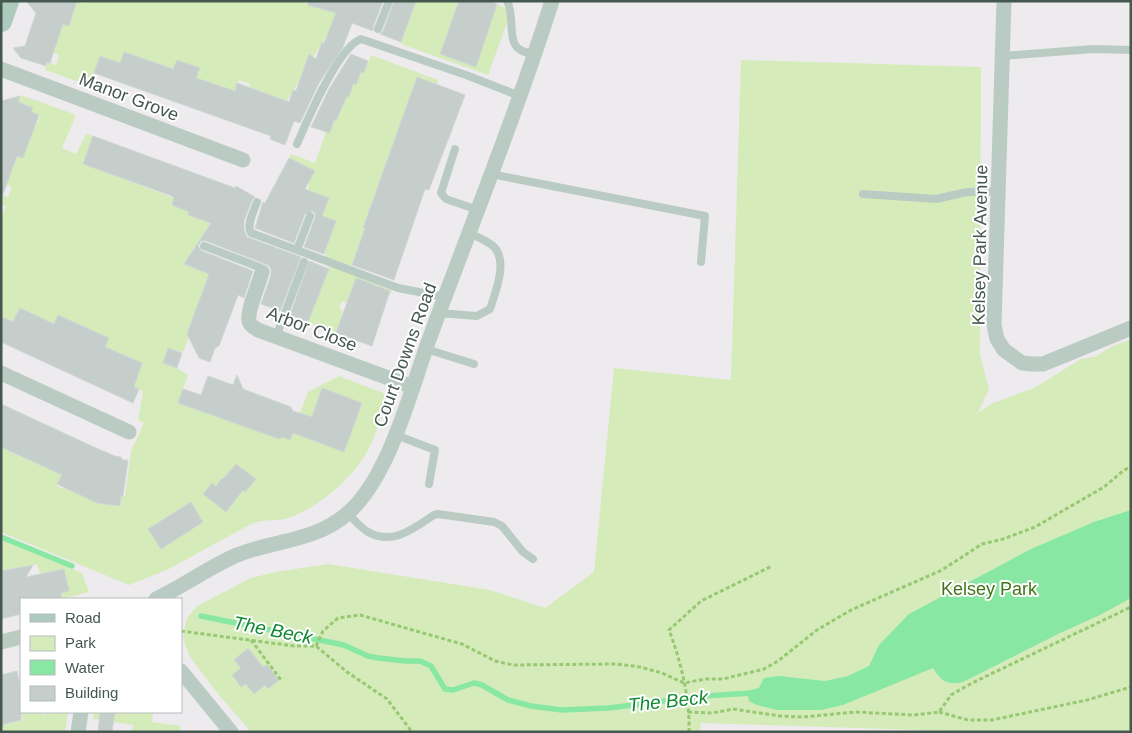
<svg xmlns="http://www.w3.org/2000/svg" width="1132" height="733" viewBox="0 0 1132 733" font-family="Arial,sans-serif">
<rect width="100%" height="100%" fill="#eeebee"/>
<path fill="#d5ecba" d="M74 1 85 3 90 1H301L313 6 351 7 329 31 276 119 264 102 266 94 256 90 253 98 246 95 250 84 239 80 235 91 196 78 200 68 177 60 170 79 164 66 125 52 114 80 109 78 115 61 100 56 94 73 82 83 45 70 47 62 56 65 59 55 54 53 63 24 69 26Z
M416 1H459L440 54 476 67 497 4 505 8 508 18 507 23 488 75 401 44V42Z
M371 55 438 80 437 84 417 77 435 122 453 129 447 143 400 125 363 227 365 228 351 266 326 257 325 253 336 221 322 216 308 190 309 182 315 171 289 158 291 154 315 163 326 132 330 133 334 120 336 121 347 96 349 97 353 84 356 85 361 72 364 73Z
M741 60 981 67 980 355 989 389 978 413 993 403 1034 388 1081 359 1094 357 1111 347 1131 339V732H984L701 723 700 732H251L219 695 190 657 185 645 183 637 187 618 197 606 251 578 275 572 328 564 490 590 545 608 594 572 614 368 731 380Z
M21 95 74 114 75 118 62 148 76 154 86 134 93 136 83 164 174 198 172 205 189 212 188 215 207 222 225 201 184 264 209 274 206 293 202 292 199 301 201 305 196 309 193 317 195 322 193 326 190 325 187 334 189 338 183 352 169 348 163 362 177 368 188 375 178 403 246 427 250 425 279 439 283 437 290 440 308 392 339 376 383 393 386 400V403C380 419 376 436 368 450 353 478 320 506 291 517 278 522 265 519 253 523L167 570 129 585 1 532V447L62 475 57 486 64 489 69 478 120 505 121 496H125L131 451 144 423 138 420 143 391 134 387 142 364 105 347 58 315 54 324 20 308 13 323 1 317V218L6 206 1 204V194L8 197 12 187 6 184 17 156 23 158 26 148 30 124 36 126 40 116 31 112 32 109 18 102Z
M329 266 392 290 390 294 354 282 347 303 342 301 339 308 343 311 336 333 308 322Z
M1 540 82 573 89 592 62 599 61 593 69 591 64 569 40 574 37 564 22 568 29 599H22L14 568 1 571Z
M21 700V712H42L43 715 57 712H68L65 732H1V721L2 725 23 720 19 701Z
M94 712H153L152 722 181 726 180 732H132L133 725 93 719Z"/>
<path fill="#88e7a2" d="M1131 510V598L1100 615 1058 634 963 682C948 686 941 681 933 668L843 705 821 710H777L757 705 749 701 747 691 759 688 764 678 779 676 825 681 848 676 869 666 879 645 909 614 1031 549 1094 522Z"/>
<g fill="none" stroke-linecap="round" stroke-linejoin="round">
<path stroke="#88e7a2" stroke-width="5.5" d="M1 537 72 566
M201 616 344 645 368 656 378 658 405 661H420L431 666 445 689 453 690 474 683 482 685 508 700 531 706 562 710 609 708 704 696 752 693"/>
</g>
<path fill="#c5cecb" stroke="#cfd7d5" d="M26 1H77L69 26 63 24 50 63 47 62 46 66 21 58 13 48 25 46 36 13Z
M308 1H383L373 27V31L352 23 343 47 319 83 300 123 294 121 285 145 270 139 271 136 94 73 100 56 120 63 124 52 173 69 177 60 200 68 196 78 235 91 237 83 289 102 293 90 296 91 309 54 316 59 322 42 324 43 336 13 308 5Z
M394 1H416L401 42 380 34 383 31Z
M459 1H489L497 4 476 67 440 54Z
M351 54 368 61 364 73 361 72 356 85 353 84 349 97 347 96 336 121 334 120 330 133 311 127 329 89Z
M417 77 465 95 429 190 425 189 394 280 352 265 365 228H363Z
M20 96 18 102 33 108 31 112 39 115 23 158 17 156 3 194H1V101Z
M93 136 235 188 236 186 255 197 252 200 244 221V230L247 237 301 257 280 311 261 304 271 275V269L268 265 206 241H201L198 246 202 251 253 271 244 298 238 295 219 346 215 348 210 362 199 358 187 334 209 274 184 264 211 223 188 215 189 212 172 205 174 198 172 196 83 164Z
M289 158 315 171 305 189 329 198 322 216 336 221 324 254 304 247 315 218V213L312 211 305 214 294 243 255 228 263 202 265 203Z
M309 261 329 269 308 322 290 315Z
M356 278 390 291 372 346 336 333Z
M20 308 54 324 58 315 109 338 105 347 142 363 134 387 139 389 133 403 1 342V317L13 322Z
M168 348 182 353 177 368 163 363Z
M237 375 243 389 291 407 293 411 312 417 322 388 362 403 344 452 293 433 290 440 283 437 279 439 178 403 183 389 201 395 208 376 233 385Z
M1 404 96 448 115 456 121 457 122 460H128L123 496H121L120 506 97 503 57 484 62 475 1 447Z
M236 464 256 479 245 492 243 490 226 512 203 494 212 483 216 486 222 478 223 479Z
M191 502 203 522 161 549 148 529Z
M33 565 26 577 64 569 69 591 61 593 62 599H21V614L1 619V571Z
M248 648 263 667 267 665 279 680 268 689 265 685 254 694 246 684 241 687 232 675 241 668 234 660Z
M17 671 21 690V720L1 725V675Z
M100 712H115L112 732H98Z"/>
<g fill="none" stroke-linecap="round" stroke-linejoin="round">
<path stroke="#98c874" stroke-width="3" stroke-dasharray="4 2.5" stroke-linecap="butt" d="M181 631 294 646H316L347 672 387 699 412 732
M251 640 281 680
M316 646 323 631 338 618 360 615 462 644 495 661 513 665 616 664 640 667 662 673 684 683 705 679H723L764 669 778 661 817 630 851 610 942 570 982 544 1003 539 1035 527 1104 487 1123 471 1131 466
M688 712 712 713 733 709 780 716 804 717 855 712 914 715 939 712 951 695 972 683 1131 607
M939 712 968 720H992L1087 700 1131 687
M689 732C690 698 681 662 669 630L701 601 772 566"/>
<path stroke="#bacbc3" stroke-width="8" d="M507 1C515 14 507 41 519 49 523 52 529 53 534 55
M378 29 389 1
M1002 56 1093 49 1131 50
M297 144C307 121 338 47 361 39L466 75 520 96
M455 149 441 193 446 199 478 210
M491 174 705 216 701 262
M863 194 936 199 967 192 999 191
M257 202C254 211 246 225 251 233L297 250 310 216
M204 246 259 267 262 272
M297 250 398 288 445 297
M439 313 477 316 490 309C495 293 509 260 493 246 487 241 477 237 469 233
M276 337 304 262
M426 349 474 364
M396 435 435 450 429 484
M348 513C354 520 361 528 368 532 393 546 414 528 434 515L438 514 494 522 502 526 523 552 533 559"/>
<path stroke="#bacbc3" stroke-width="15" d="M1004 1 994 325 997 339 1004 350 1022 363 1031 364H1043L1131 328
M1 69 243 160
M262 272C259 284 247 310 249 321 250 326 254 327 258 330L413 387
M1 373 129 432
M156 599C184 586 209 567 237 555 274 540 315 542 348 513 390 476 411 389 430 337 471 225 516 115 552 1
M1 642 21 637
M181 671 231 732
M78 732 81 712"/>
<path stroke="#accabd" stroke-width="22" d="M1 21 8 1"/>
</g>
<g text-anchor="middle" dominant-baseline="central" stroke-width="4" stroke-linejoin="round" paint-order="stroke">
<g font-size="18" fill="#45584f" stroke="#fff">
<text transform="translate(129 97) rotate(21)">Manor Grove</text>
<text transform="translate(980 245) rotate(-89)">Kelsey Park Avenue</text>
<text transform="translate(312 329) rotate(21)">Arbor Close</text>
<text transform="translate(405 355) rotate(-70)">Court Downs Road</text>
</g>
<g font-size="18" fill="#41751a" stroke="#fff">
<text x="989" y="589">Kelsey Park</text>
</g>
<g font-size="19" font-style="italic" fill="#118932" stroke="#fff">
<text transform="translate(273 630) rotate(11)">The Beck</text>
<text transform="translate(668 701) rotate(-6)">The Beck</text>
</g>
</g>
<rect width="1132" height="733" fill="none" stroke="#45584f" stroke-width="5"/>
<rect x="20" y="598" width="162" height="115" fill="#ffffff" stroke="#b5bcb9"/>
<rect x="30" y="614" width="25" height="8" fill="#accabd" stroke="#b5bcb9"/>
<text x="65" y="623" font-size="15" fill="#45584f">Road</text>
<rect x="30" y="636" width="25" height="15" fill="#d5ecba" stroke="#b5bcb9"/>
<text x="65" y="648" font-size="15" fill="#45584f">Park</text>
<rect x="30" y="660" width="25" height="15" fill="#88e7a2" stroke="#b5bcb9"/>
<text x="65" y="673" font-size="15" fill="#45584f">Water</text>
<rect x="30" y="686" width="25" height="15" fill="#c5cecb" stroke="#b5bcb9"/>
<text x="65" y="698" font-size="15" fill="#45584f">Building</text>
</svg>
